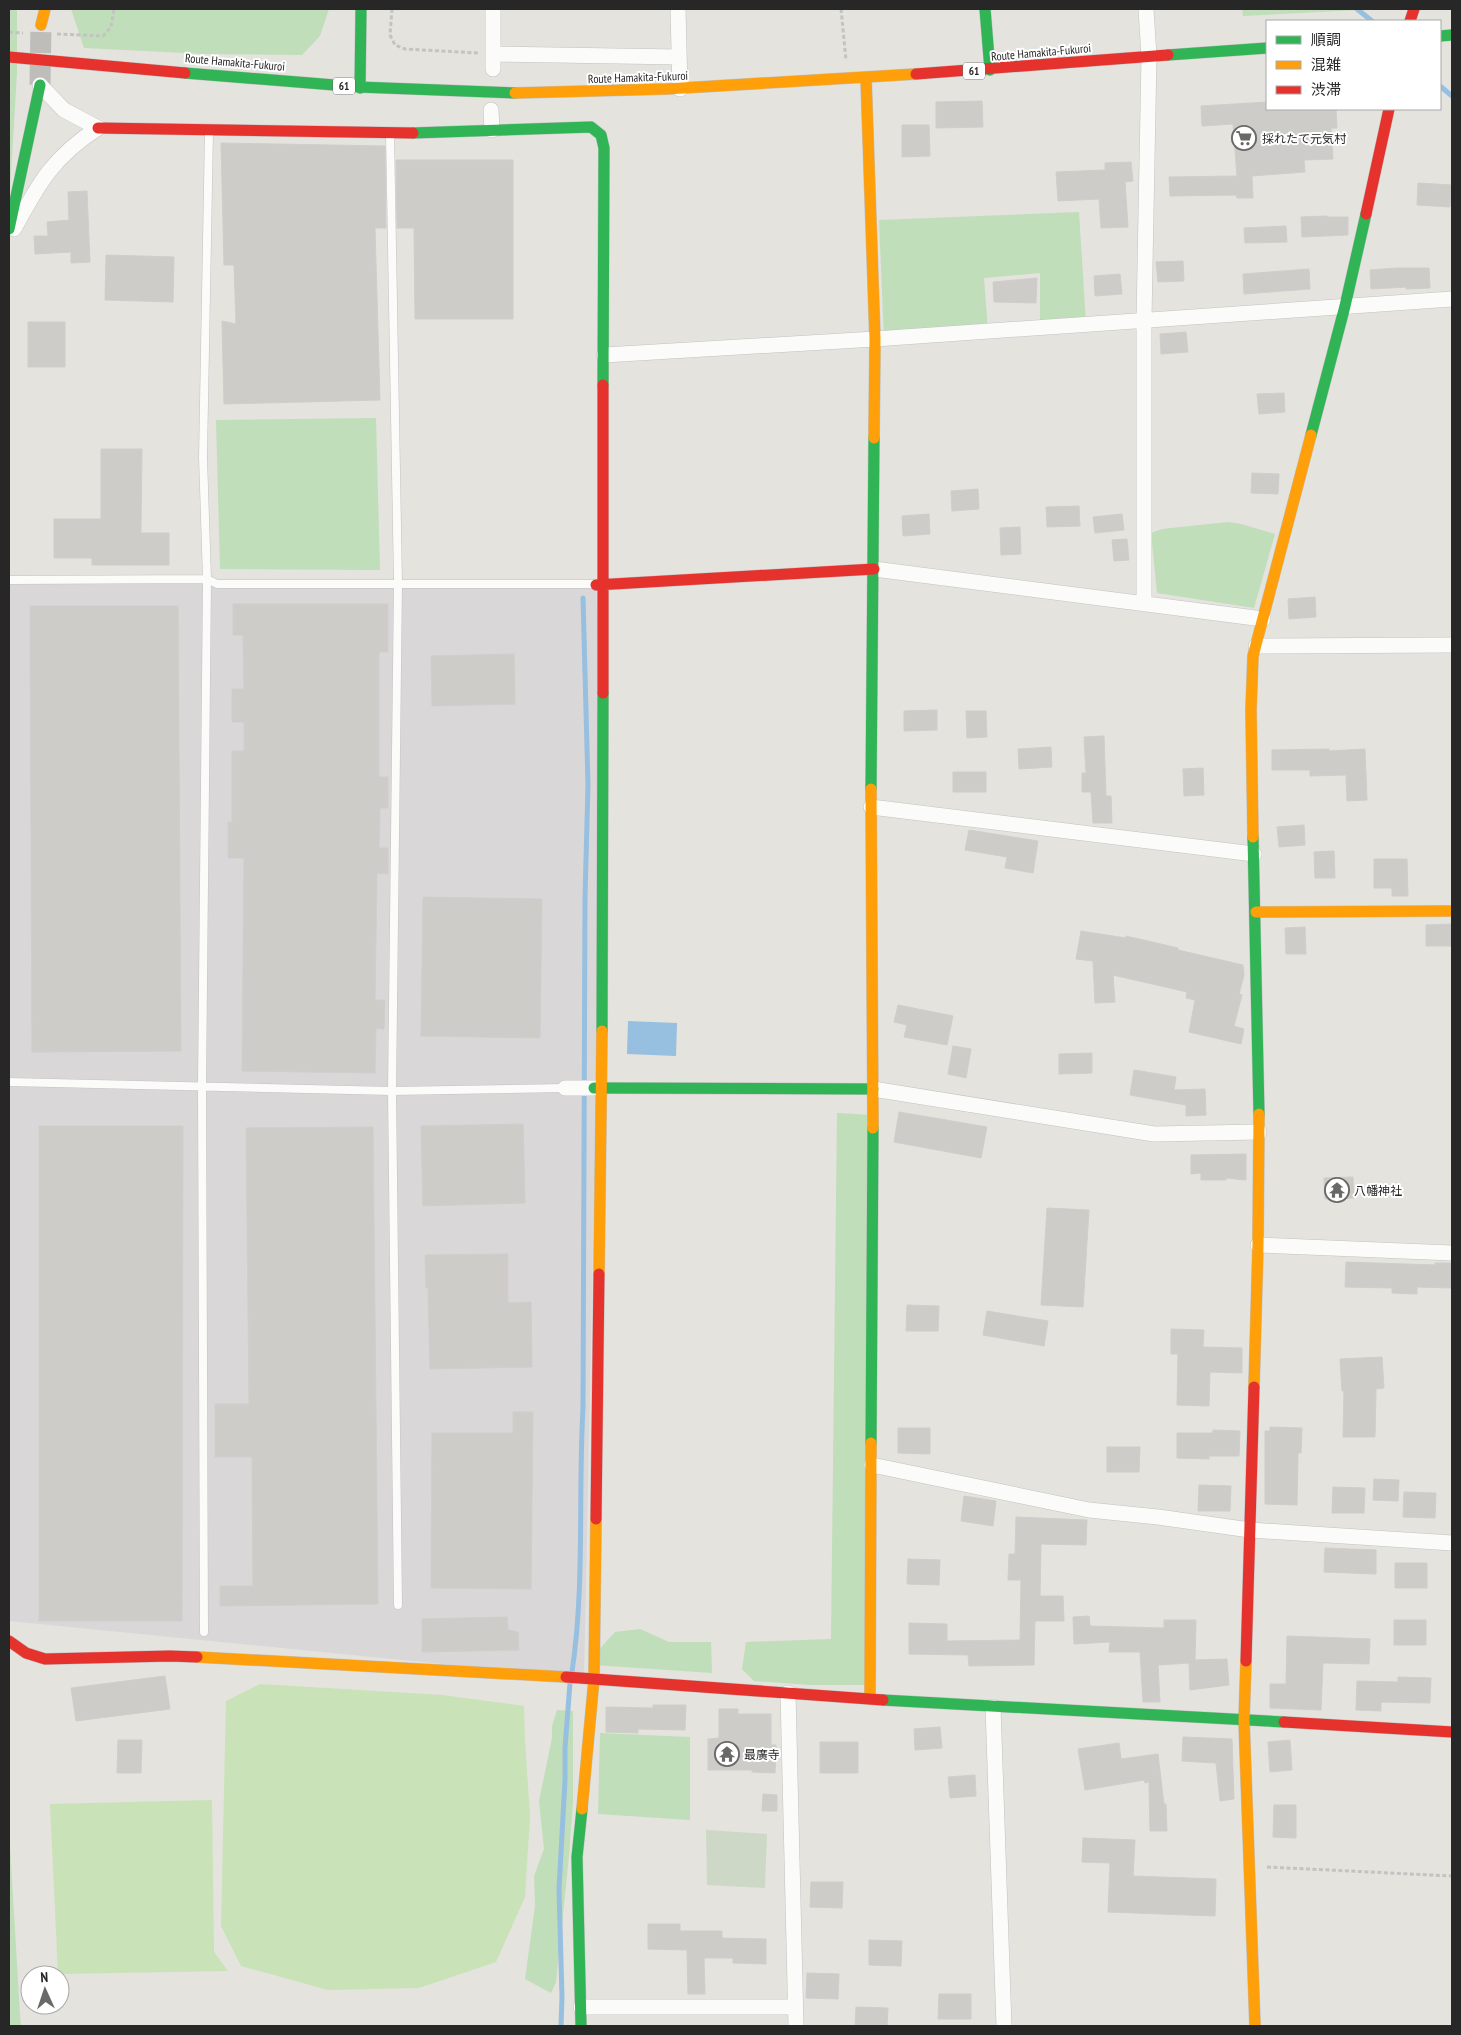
<svg xmlns="http://www.w3.org/2000/svg" width="1461" height="2035" viewBox="0 0 1461 2035" font-family="'PT Sans Narrow','Noto Sans JP',sans-serif">
<rect width="100%" height="100%" fill="#e4e3de"/>
<path fill="#dad7d9" d="M9 580 596 585 603 765 584 1678 9 1621Z"/>
<path fill="#c0deb9" d="M9 9H17V73L9 207Z
M71 9H329L320 36 302 55 204 54 84 48Z
M1242 9H1380L1243 16Z
M1079 212 1086 323 1040 320V273L984 278 988 331 884 338 879 220Z
M376 418 380 570 220 569 216 420Z
M1228 522 1241 524 1275 534 1254 608 1157 593 1151 533 1162 529Z
M837 1113 873 1115 871 1685H811L754 1681 742 1669 746 1642 831 1639Z
M640 1629 669 1642H711L712 1673 594 1665V1655L615 1632Z
M557 1710 573 1711V1802L569 1856 556 1982 551 1993 525 1979 535 1906 534 1876 544 1849 539 1801 552 1738V1726Z
M600 1733 690 1737V1820L598 1814Z
M9 1829 20 2014 21 2026H9Z"/>
<path fill="#cdd9c6" d="M706 1830 767 1834 765 1888 707 1885Z"/>
<path fill="#c9e2b7" d="M260 1684 442 1695 524 1706 525 1740 530 1816 525 1897 496 1962 419 1988 328 1990 241 1966 221 1926 226 1701Z
M212 1800 214 1952 228 1971 58 1974 50 1804Z"/>
<path fill="#97bfe0" d="M628 1021 677 1023 676 1056 627 1054Z"/>
<g fill="none" stroke-linecap="round" stroke-linejoin="round">
<path stroke="#97bfe0" stroke-width="5" d="M1357 9 1372 21
M1440 86 1452 96
M572 1672C585 1585 578 1495 583 1408L585 897 588 785 583 598
M561 2026 562 1997 559 1889 565 1780V1748L570 1683"/>
</g>
<path fill="#cdccc9" stroke="#cfceca" d="M982 101 983 127 936 128V102Z
M1267 102V109H1336L1337 128H1331L1333 159 1304 160 1305 172 1252 176 1253 198H1237L1236 195 1170 196 1169 177 1237 176 1233 124 1202 126 1201 106Z
M902 125H929L930 156 902 157Z
M221 143 385 146 386 228H375L380 400 224 404 222 321 236 324 234 265H224Z
M396 160H513V319H415L414 228H397Z
M1131 162 1133 181 1125 182 1128 227 1101 228 1099 199 1058 201 1056 172 1105 170V163Z
M1418 183 1452 185 1450 207 1417 205Z
M87 191 90 262 71 263V252L35 254 34 236H48L47 222 69 220 68 192Z
M1327 216 1328 217H1348V235L1302 237 1301 217Z
M1286 226 1287 242 1245 243 1244 228Z
M106 255 174 257 173 302 105 300Z
M1183 261 1184 281 1158 282 1156 262Z
M1397 268H1429L1430 288 1406 289V287L1371 289 1370 270Z
M1309 269 1310 289 1244 294 1243 274Z
M1120 274 1122 294 1095 296 1094 276Z
M1037 278 1036 303 994 302 993 282Z
M28 322H65V367H28Z
M1186 332 1188 352 1161 354 1160 334Z
M1284 393 1285 412 1259 414 1257 394Z
M101 449H142L141 533H169V565H92V558H54V519H101Z
M1252 473 1279 474 1278 494 1251 493Z
M978 489 979 509 952 511 951 491Z
M1079 506 1080 526 1047 527 1046 507Z
M929 514 930 534 903 536 902 516Z
M1122 514 1124 530 1095 533 1093 517Z
M1020 527 1021 554 1001 555 1000 528Z
M1127 539 1129 560 1114 561 1112 540Z
M1315 597 1316 617 1289 619 1288 599Z
M233 604H388V652H379V777H388V808H380L379 848H388V874L377 873 375 1000H385L384 1029 376 1028 375 1073 242 1071 244 858H228V822H232V751H244V722H232V689H244L243 635H233Z
M30 606H178L181 1051 32 1052Z
M514 654 515 704 432 706 431 656Z
M937 710V730L904 731V711Z
M966 711H986L987 737 967 738Z
M1104 736 1106 796H1111L1112 823H1093L1091 792H1082V773H1086L1084 737Z
M1051 747 1052 767 1019 769 1018 749Z
M1329 749V751L1365 749 1367 800 1347 801 1346 775 1310 776V770H1272V750Z
M1203 768 1204 795 1184 796 1183 769Z
M953 772H986V792H953Z
M1304 825 1305 845 1279 847 1277 827Z
M969 830 1038 841 1033 873 1005 868 1007 857 965 850Z
M1334 851 1335 878H1315L1314 852Z
M1374 859H1407L1408 896H1392V888H1374Z
M423 897 542 899 540 1038 421 1036Z
M1452 924V946H1426V925Z
M1305 927 1306 954H1286L1285 928Z
M1081 931 1126 938V936L1178 948V950L1243 965 1244 975 1239 994 1242 995 1234 1026 1244 1029 1241 1044 1189 1032 1195 1000 1186 998 1187 992 1113 975 1115 1002 1095 1003 1093 961 1076 959Z
M898 1005 953 1016 947 1045 904 1037 907 1025 894 1022Z
M953 1046 971 1049 966 1078 948 1074Z
M1092 1053V1073L1059 1074V1054Z
M1134 1070 1176 1077 1174 1090 1205 1089 1206 1115 1186 1116V1105L1130 1095Z
M899 1112 987 1127 981 1158 894 1142Z
M523 1124 525 1203 423 1206 421 1126Z
M39 1126H183L182 1621H39Z
M373 1127 378 1604 220 1606V1586H253L252 1457H215V1404H249L246 1128Z
M1246 1154V1180L1226 1178V1180H1201V1173L1191 1174V1155Z
M1353 1177 1354 1198 1325 1199 1324 1178Z
M1047 1208 1089 1210 1083 1307 1041 1305Z
M508 1254V1303L531 1302 532 1367 430 1369 428 1288H426L425 1255Z
M1346 1262 1435 1265V1263H1452V1288L1417 1287V1294L1392 1293V1288L1345 1287Z
M907 1305 939 1306 938 1331H906Z
M987 1311 1048 1321 1044 1346 983 1335Z
M1171 1329 1204 1330 1203 1347 1242 1348V1373L1210 1372 1209 1406 1177 1405 1178 1354H1171Z
M1382 1357 1384 1388 1376 1389 1375 1437H1343L1344 1391H1342L1340 1359Z
M513 1412H533L531 1589 431 1588 432 1433H513Z
M1270 1427 1302 1428 1301 1453H1298L1297 1505 1265 1504V1431H1270Z
M898 1428H930V1454L898 1453Z
M1213 1430 1240 1431 1239 1456H1209V1459L1177 1458V1433H1213Z
M1107 1447H1140L1139 1472H1107Z
M1374 1479 1399 1480 1398 1501 1373 1500Z
M1199 1485 1231 1486 1230 1511H1198Z
M1333 1487 1365 1488 1364 1513H1332Z
M1404 1492 1436 1493 1435 1518 1403 1517Z
M964 1496 996 1501 993 1526 961 1521Z
M1016 1517 1087 1520 1086 1545 1041 1544 1040 1596H1063L1064 1621H1035L1034 1665 969 1666 968 1655 909 1654V1623L947 1624V1641L1020 1640 1021 1580H1008L1009 1554H1015Z
M1325 1548 1376 1550V1574L1324 1572Z
M908 1559 940 1560 939 1585 907 1584Z
M1395 1563H1427V1588H1395Z
M1089 1616 1090 1626 1164 1628V1620H1196L1195 1660 1227 1659 1229 1685 1190 1690 1189 1663 1158 1665 1160 1702H1143L1140 1652H1109L1110 1642 1074 1644 1073 1617Z
M507 1617 508 1630 518 1632 519 1650 422 1652V1619Z
M1394 1620H1426V1645H1394Z
M1287 1636 1370 1639 1369 1664 1323 1663 1321 1710 1270 1708V1684H1286Z
M165 1676 170 1709 76 1721 71 1688Z
M1398 1677 1431 1678 1430 1703 1381 1702V1711L1356 1710 1357 1681 1398 1682Z
M653 1705H686L685 1730 638 1729V1733L606 1732V1707L653 1708Z
M719 1709H738V1714H771V1745H776L775 1773 752 1772V1770H708V1739L719 1738Z
M940 1727 942 1748 915 1750 914 1729Z
M1183 1737 1232 1739 1234 1799 1220 1801 1216 1763 1182 1761Z
M118 1740H142L141 1773H117Z
M1290 1740 1292 1770 1270 1772 1268 1742Z
M820 1742H858V1773H820Z
M1119 1743 1121 1759 1158 1754 1164 1804H1166L1167 1831H1150L1149 1782 1145 1783 1144 1780 1085 1790 1078 1749Z
M975 1775 976 1796 950 1798 948 1777Z
M763 1794 777 1795V1811H762Z
M1274 1805H1296V1838L1273 1837Z
M1083 1838 1135 1840 1133 1876 1216 1879 1215 1916 1108 1912 1110 1863 1082 1862Z
M811 1882H843L842 1908 810 1907Z
M648 1924H680V1931H722V1938L766 1939V1964L733 1963V1958H704L705 1994H688L687 1950 648 1949Z
M869 1940 902 1941 901 1966 869 1965Z
M807 1973 839 1974 838 1999 806 1998Z
M939 1994H971V2019H938Z
M856 2007 888 2008 887 2026H855Z"/>
<g fill="none" stroke-linecap="round" stroke-linejoin="round">
<path stroke="#bebdb9" stroke-width="21" stroke-dasharray="21 11" stroke-linecap="butt" d="M40 85 41 25"/>
<defs>
<path id="lane" d="M390 135 398 583 392 1091 398 1605
M9 580 207 579 217 584H594
M9 1082 392 1091 565 1088
M204 1632 202 1087 207 579 203 457 209 131"/>
<path id="street" d="M493 9V69
M678 9 680 89
M494 54 679 57
M491 110 492 130
M14 229C39 183 53 157 98 128L64 110 40 85
M604 355 875 339 1452 299
M874 569 1263 619
M1144 603V319L1149 56 1146 9
M1256 646 1452 645
M871 807 1254 854
M565 1088H594
M873 1089 1154 1134 1259 1132
M1258 1245 1452 1253
M872 1465 1089 1510 1158 1517 1250 1530 1452 1543
M788 1693 796 2026
M993 1707 1004 2026
M581 2007H795"/>
<path id="fast" d="M985 9 990 70
M1440 36 1452 35
M1168 55 1267 48
M185 73 359 87 515 93
M360 88 361 9
M413 133 591 127 601 135 604 148 603 385
M9 229 40 85
M1311 435 1345 306 1366 214
M871 789 874 438
M1253 837 1259 1114
M602 1031 603 693
M594 1088 873 1089
M871 1443 873 1128
M883 1700 1284 1722
M581 2026 577 1857 582 1809"/>
<path id="slow" d="M41 25 45 9
M866 78 875 339 874 438
M515 93 666 89 916 74
M871 789 873 1128
M1253 837 1251 710 1253 656 1311 435
M1256 912 1452 911
M599 1274 602 1031
M1254 1387 1258 1245 1259 1114
M197 1657 566 1677
M1246 1661 1244 1720 1255 2026
M870 1699 871 1443
M582 1809 594 1679 596 1519"/>
<path id="jam" d="M1410 21 1414 9
M9 57 185 73
M916 74 1168 55
M98 128 413 133
M1366 214 1389 109
M596 585 874 569
M603 693V385
M596 1519 599 1274
M9 1641 26 1653 45 1659 170 1656 197 1657
M1246 1661 1254 1387
M566 1677 883 1700
M1284 1722 1452 1732"/>
</defs>
<use href="#lane" stroke="#c3c2c3" stroke-width="9"/>
<use href="#street" stroke="#c3c2c3" stroke-width="16"/>
<use href="#fast" stroke="#c3c2c3" stroke-width="12"/>
<use href="#slow" stroke="#c3c2c3" stroke-width="12"/>
<use href="#jam" stroke="#c3c2c3" stroke-width="12"/>
<path stroke="#c3c3c2" stroke-width="3" stroke-dasharray="4 2.5" stroke-linecap="butt" d="M392 9 390 35 395 45 405 49 478 53
M841 9 846 60
M9 32 23 33
M57 34 103 36 111 27 114 9
M1267 1867 1452 1876"/>
<use href="#lane" stroke="#fbfbfa" stroke-width="8"/>
<use href="#street" stroke="#fbfbfa" stroke-width="15"/>
<use href="#fast" stroke="#30b455" stroke-width="11"/>
<use href="#slow" stroke="#ff9f0a" stroke-width="11"/>
<use href="#jam" stroke="#e5322d" stroke-width="11"/>
</g>
<defs>
<symbol id="supermarket-ring" viewBox="-11 -11 22 22"><circle r="9.5" fill="#fff" stroke="#696967" stroke-width="1.5"/><path d="M-6-5.5h2.5l.6 2H6L4.5 2H-2.5L-4.4-4H-6ZM-1.5 3.2a1.3 1.3 0 1 0 .1 0ZM3 3.2a1.3 1.3 0 1 0 .1 0Z" fill="#696967"/></symbol>
<symbol id="temple-ring" viewBox="-11 -11 22 22"><circle r="9.5" fill="#fff" stroke="#696967" stroke-width="1.5"/><path d="M0-6L5-2H3V0L6.5 2.5H4V6H1.5V3h-3V6H-4V2.5H-6.5L-3 0V-2H-5Z" fill="#696967"/></symbol>
</defs>
<g fill-rule="evenodd">
<use href="#supermarket-ring" x="1230" y="124" width="28" height="28"/>
<use href="#temple-ring" x="1323" y="1176" width="28" height="28"/>
<use href="#temple-ring" x="713" y="1740" width="28" height="28"/>
</g>
<g text-anchor="middle" dominant-baseline="central" stroke-width="4" stroke-linejoin="round" paint-order="stroke">
<g fill="#fff" stroke="#686868" stroke-width="1">
<rect x="963" y="62.5" width="22" height="17" rx="4"/>
<rect x="333" y="77.5" width="22" height="17" rx="4"/>
</g>
<g font-size="11" font-weight="bold" fill="#272727">
<text x="974" y="71">61</text>
<text x="344" y="86">61</text>
</g>
<g font-size="12" fill="#272727" stroke="#fff">
<text transform="translate(1041 52) rotate(-5)">Route Hamakita-Fukuroi</text>
<text transform="translate(235 62) rotate(5)">Route Hamakita-Fukuroi</text>
<text transform="translate(638 77) rotate(-2)">Route Hamakita-Fukuroi</text>
</g>
<g font-size="12" fill="#272727" stroke="#fff" text-anchor="start">
<text x="1262" y="138">採れたて元気村</text>
<text x="1354" y="1190">八幡神社</text>
<text x="744" y="1754">最廣寺</text>
</g>
</g>
<rect width="1461" height="2035" fill="none" stroke="#272727" stroke-width="20"/>
<rect x="1266" y="20" width="175" height="90" fill="#ffffff" stroke="#a9a9a9"/>
<rect x="1276" y="36" width="25" height="8" fill="#30b455" stroke="#a9a9a9"/>
<text x="1311" y="45" font-size="15" fill="#272727">順調</text>
<rect x="1276" y="61" width="25" height="8" fill="#ff9f0a" stroke="#a9a9a9"/>
<text x="1311" y="70" font-size="15" fill="#272727">混雑</text>
<rect x="1276" y="86" width="25" height="8" fill="#e5322d" stroke="#a9a9a9"/>
<text x="1311" y="95" font-size="15" fill="#272727">渋滞</text>
<g transform="translate(45 1990) rotate(357)"><circle r="24" fill="#ffffff" stroke="#a9a9a9"/>
<path d="M0-4L9 19L0 12L-9 19Z" fill="#696967"/>
<text y="-8" font-size="14" font-weight="bold" text-anchor="middle" fill="#272727">N</text>
</g>
</svg>
